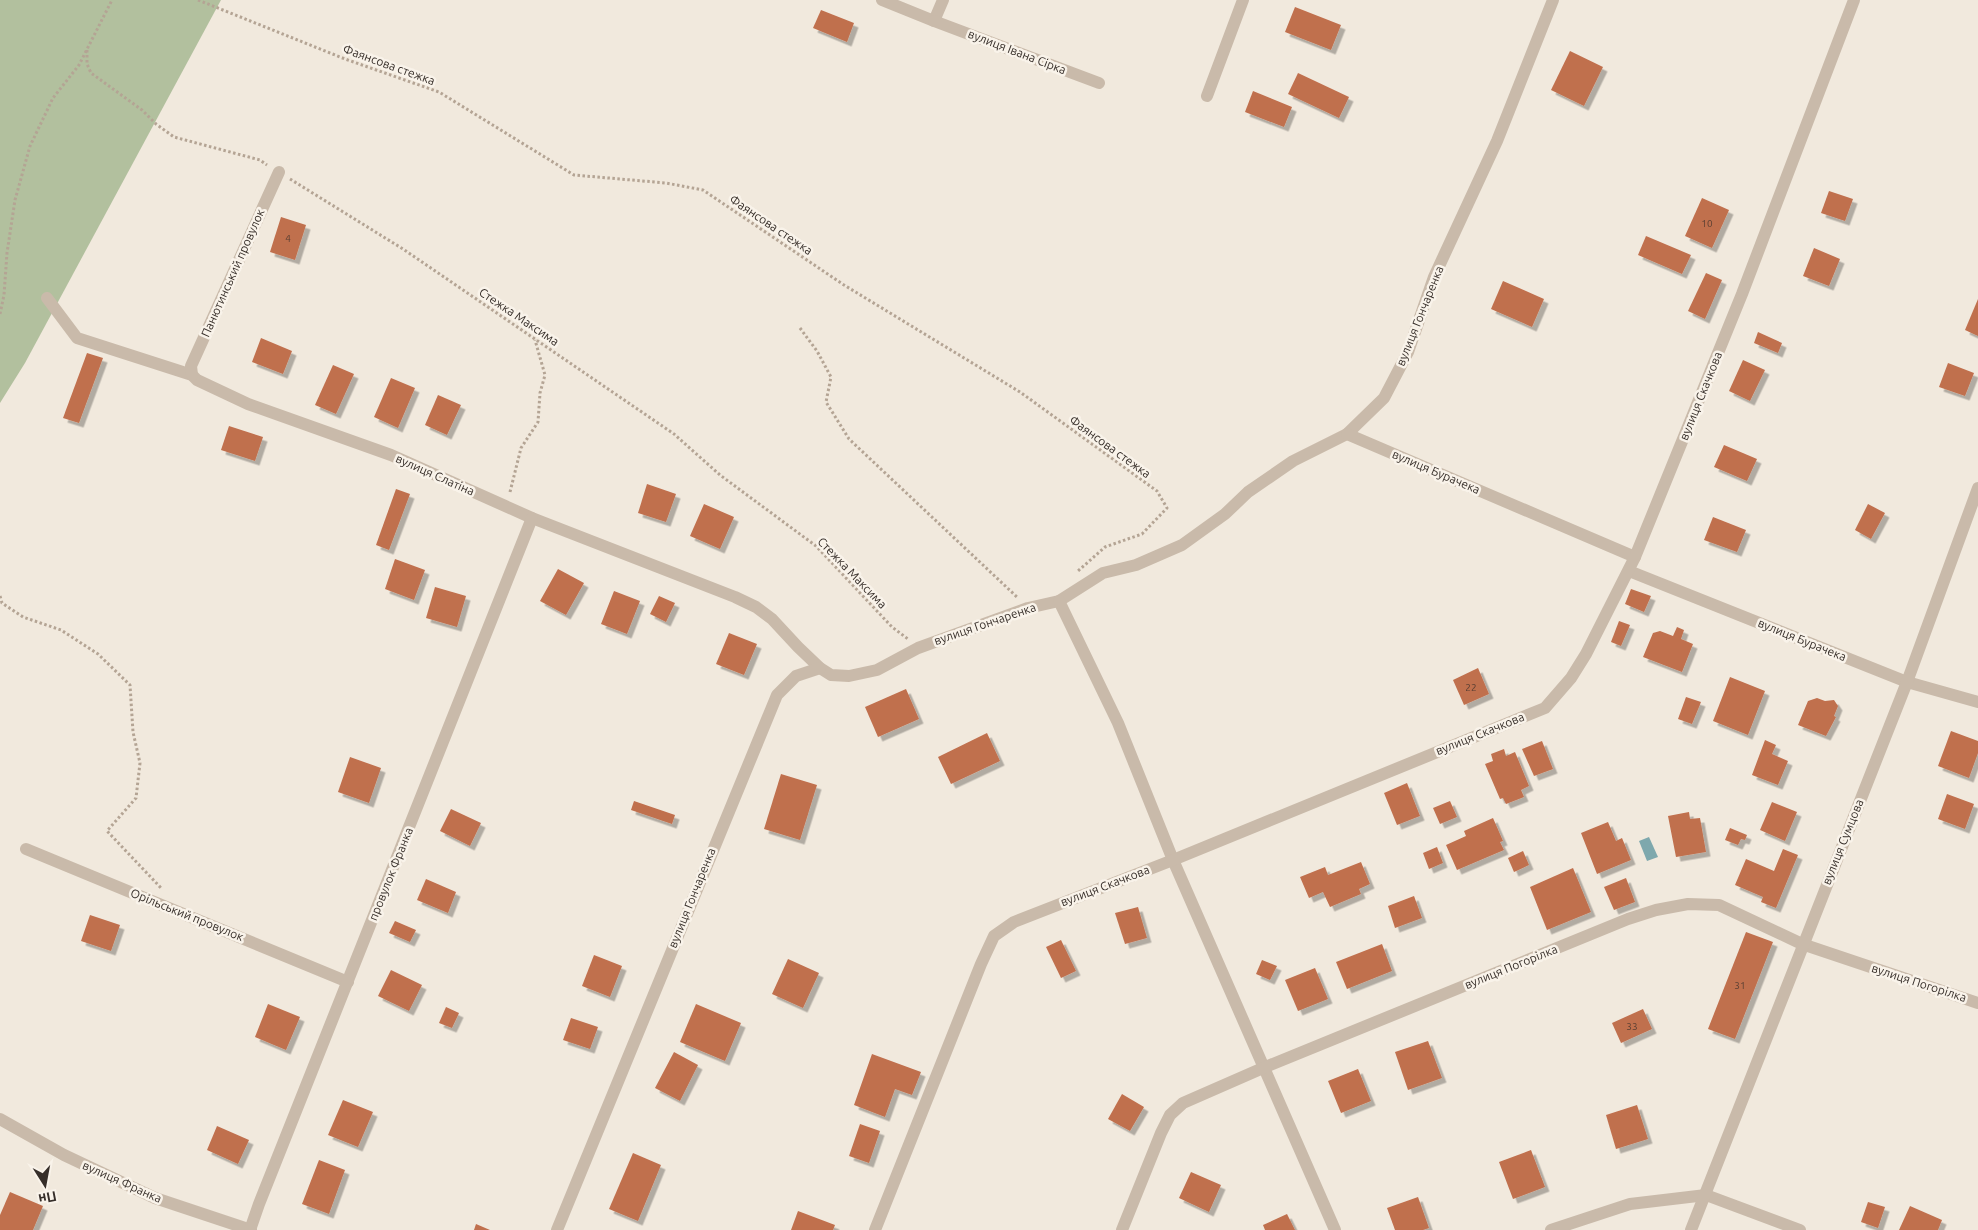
<svg xmlns="http://www.w3.org/2000/svg" width="1978" height="1230" font-family="Ubuntu,sans-serif">
  <style>
    .green { fill: #b2c09e }
    .water { fill: #7ea8ad }
    .building { fill: #c06f4d; filter: url(#shadow) }
    .lines { fill: none; stroke-linecap: round; stroke-linejoin: round }
    .path { stroke: #b4a494; stroke-width: 3; stroke-dasharray: 2.5 2.5; stroke-linecap: butt }
    .minor { stroke: #c9baaa; stroke-width: 12 }
    .labels { text-anchor: middle; stroke-width: 5; stroke-linejoin: round; paint-order: stroke }
    .number-label { font-size: 10px; fill: #583e32 }
    .street-label { font-size: 12px; fill: #362e29; stroke: #f9f3ea }
  </style>
  <defs>
    <filter id="shadow"><feDropShadow dx="4.5" dy="4.5" stdDeviation="0" flood-color="#0004"/></filter>
  </defs>
  <rect width="100%" height="100%" fill="#f1e9dd"/>
  <polygon class="green" points="0,0 221,0 25,363 0,403"/>
  <polygon class="water" points="1649,837 1658,857 1647,861 1639,841"/>
  <g class="building">
    <polygon points="1295,7 1341,25 1331,50 1285,32"/>
    <polygon points="821,10 854,23 847,42 813,28"/>
    <polygon points="1570,51 1603,67 1584,106 1551,90"/>
    <polygon points="1298,73 1349,97 1339,118 1288,94"/>
    <polygon points="1253,91 1292,107 1284,127 1245,112"/>
    <polygon points="1829,191 1853,199 1845,221 1821,213"/>
    <polygon points="1702,198 1729,210 1712,248 1685,236"/>
    <polygon points="281,217 306,225 295,260 270,252"/>
    <polygon points="1646,236 1691,255 1682,274 1638,255"/>
    <polygon points="1814,248 1840,259 1829,286 1803,276"/>
    <polygon points="1706,273 1722,280 1705,319 1688,311"/>
    <polygon points="1503,281 1544,299 1532,327 1491,309"/>
    <polygon points="1978,299 1978,336 1965,330"/>
    <polygon points="1758,332 1782,343 1778,353 1754,343"/>
    <polygon points="261,338 292,351 283,374 252,362"/>
    <polygon points="87,353 103,358 79,423 63,418"/>
    <polygon points="1743,360 1765,370 1750,401 1729,391"/>
    <polygon points="1948,363 1974,373 1965,396 1939,387"/>
    <polygon points="333,365 354,374 336,414 315,405"/>
    <polygon points="391,378 415,388 398,428 374,417"/>
    <polygon points="438,395 461,405 447,435 425,425"/>
    <polygon points="229,426 263,437 255,461 221,450"/>
    <polygon points="1724,445 1757,459 1747,481 1714,467"/>
    <polygon points="647,484 676,494 666,522 638,513"/>
    <polygon points="396,489 410,494 389,550 376,545"/>
    <polygon points="704,504 734,517 720,549 690,536"/>
    <polygon points="1868,504 1885,513 1871,539 1855,530"/>
    <polygon points="1713,517 1746,530 1737,552 1704,540"/>
    <polygon points="395,559 425,570 414,600 385,589"/>
    <polygon points="558,569 584,583 566,615 540,601"/>
    <polygon points="435,587 466,596 457,627 426,618"/>
    <polygon points="1631,589 1651,596 1644,612 1625,604"/>
    <polygon points="614,591 640,601 627,634 601,624"/>
    <polygon points="659,596 675,603 666,622 650,614"/>
    <polygon points="1619,621 1630,625 1621,646 1611,642"/>
    <polygon points="1677,627 1684,630 1681,639 1693,644 1682,672 1643,657 1653,633 1660,631 1673,636"/>
    <polygon points="729,633 757,644 744,675 716,664"/>
    <polygon points="1478,668 1489,694 1464,705 1453,680"/>
    <polygon points="1730,677 1765,691 1748,735 1713,721"/>
    <polygon points="906,689 919,719 878,737 865,707"/>
    <polygon points="1686,697 1701,702 1692,724 1678,719"/>
    <polygon points="1817,698 1825,701 1834,700 1838,706 1834,716 1836,717 1826,736 1798,725 1808,701"/>
    <polygon points="1951,731 1978,741 1978,753 1969,778 1938,766"/>
    <polygon points="987,733 1000,761 951,784 938,757"/>
    <polygon points="1765,740 1776,745 1772,754 1788,761 1778,785 1752,775"/>
    <polygon points="1542,741 1553,769 1534,776 1522,749"/>
    <polygon points="1504,749 1506,756 1515,752 1529,786 1521,790 1524,797 1506,804 1503,798 1500,799 1485,764 1493,761 1491,754"/>
    <polygon points="350,757 381,768 369,803 338,792"/>
    <polygon points="781,774 817,785 800,840 764,829"/>
    <polygon points="1407,783 1420,816 1397,825 1384,793"/>
    <polygon points="1947,794 1974,804 1965,829 1938,819"/>
    <polygon points="634,801 675,815 672,824 631,810"/>
    <polygon points="1450,801 1457,817 1440,824 1433,808"/>
    <polygon points="1772,802 1797,812 1785,841 1760,830"/>
    <polygon points="451,809 481,823 470,846 440,831"/>
    <polygon points="1689,812 1690,819 1700,818 1706,852 1676,857 1668,816"/>
    <polygon points="1493,818 1503,841 1500,842 1504,850 1457,870 1446,845 1466,836 1464,831"/>
    <polygon points="1608,822 1616,841 1622,838 1631,860 1597,874 1581,833"/>
    <polygon points="1730,828 1747,835 1745,840 1741,839 1738,845 1725,840"/>
    <polygon points="1437,847 1443,863 1429,869 1423,853"/>
    <polygon points="1783,849 1798,855 1776,908 1761,902 1763,897 1735,885 1746,859 1774,871"/>
    <polygon points="1523,851 1529,865 1514,872 1508,858"/>
    <polygon points="1361,862 1370,884 1359,889 1361,894 1330,907 1323,892 1309,898 1300,877 1325,867 1328,875"/>
    <polygon points="1573,868 1591,912 1547,930 1530,887"/>
    <polygon points="1626,878 1635,902 1614,910 1604,887"/>
    <polygon points="426,879 456,892 448,913 417,900"/>
    <polygon points="1414,896 1422,918 1395,928 1388,906"/>
    <polygon points="1138,907 1147,938 1125,944 1115,913"/>
    <polygon points="90,915 120,925 111,951 81,941"/>
    <polygon points="395,921 416,930 410,942 389,933"/>
    <polygon points="1746,932 1773,942 1735,1039 1708,1029"/>
    <polygon points="1061,940 1076,971 1061,978 1046,947"/>
    <polygon points="1382,944 1392,971 1347,989 1336,962"/>
    <polygon points="594,955 622,966 610,997 582,986"/>
    <polygon points="788,959 819,973 803,1008 772,994"/>
    <polygon points="1262,960 1277,966 1270,980 1256,974"/>
    <polygon points="1315,968 1328,999 1298,1011 1285,980"/>
    <polygon points="391,970 422,985 409,1011 378,996"/>
    <polygon points="268,1004 300,1017 286,1050 255,1037"/>
    <polygon points="696,1004 741,1023 725,1061 680,1042"/>
    <polygon points="446,1007 459,1013 452,1028 439,1023"/>
    <polygon points="1643,1009 1652,1029 1621,1043 1612,1023"/>
    <polygon points="571,1018 598,1027 590,1049 563,1040"/>
    <polygon points="1428,1041 1442,1078 1408,1090 1395,1052"/>
    <polygon points="674,1052 698,1065 680,1101 655,1088"/>
    <polygon points="872,1054 921,1072 912,1095 895,1089 885,1117 854,1105"/>
    <polygon points="1358,1069 1371,1101 1341,1113 1328,1081"/>
    <polygon points="1122,1094 1144,1107 1130,1131 1108,1119"/>
    <polygon points="343,1100 373,1112 358,1147 328,1135"/>
    <polygon points="1637,1105 1648,1139 1616,1149 1606,1115"/>
    <polygon points="860,1124 880,1131 869,1163 849,1156"/>
    <polygon points="217,1126 249,1140 238,1164 207,1150"/>
    <polygon points="1531,1150 1545,1187 1513,1199 1499,1162"/>
    <polygon points="633,1153 661,1165 638,1221 609,1209"/>
    <polygon points="319,1160 345,1170 329,1214 302,1204"/>
    <polygon points="1191,1172 1221,1185 1209,1212 1179,1198"/>
    <polygon points="10,1192 43,1206 33,1230 0,1230 0,1215"/>
    <polygon points="1418,1197 1429,1228 1423,1230 1395,1230 1387,1208"/>
    <polygon points="1868,1202 1885,1207 1878,1228 1861,1222"/>
    <polygon points="1910,1206 1942,1220 1938,1230 1899,1230"/>
    <polygon points="798,1211 835,1225 833,1230 791,1230"/>
    <polygon points="1287,1214 1295,1230 1265,1230 1263,1225"/>
    <polygon points="476,1224 490,1230 474,1230"/>
  </g>
  <g class="lines">
    <g class="path">
      <polyline points="198,0 345,59 439,92 574,175 666,183 703,190 844,285 1020,392 1157,491 1167,508 1142,534 1105,547 1078,571"/>
      <polyline points="87,50 87,64 91,73 142,110 156,124 174,137 260,160 267,165"/>
      <polyline points="290,179 403,249 674,434 720,475 816,546 892,627 908,639"/>
      <polyline points="0,314 4,295 7,253 15,200 30,146 53,98 79,65 112,0"/>
      <polyline points="800,328 817,351 831,377 826,402 849,439 1017,597"/>
      <polyline points="510,492 521,448 538,422 540,393 545,375 535,340"/>
      <polyline points="0,596 2,603 23,617 61,630 98,654 130,685 133,732 140,763 136,798 107,831 162,889"/>
    </g>
    <g class="minor">
      <polyline points="882,0 934,21 943,0"/>
      <polyline points="934,21 1099,83"/>
      <polyline points="1207,96 1243,0"/>
      <polyline points="47,298 77,338 192,375 197,380 248,404 391,455 532,518 735,597 756,607 772,619 798,647 820,668 831,675 849,676 877,670 918,648 1028,608 1059,601 1103,573 1136,565 1182,545 1225,514 1248,492 1293,461 1347,434 1384,398 1408,352 1434,277 1497,141 1553,0"/>
      <polyline points="192,375 191,366 279,172"/>
      <polyline points="1347,434 1635,557"/>
      <polyline points="1629,571 1907,682 1978,702"/>
      <polyline points="1059,601 1118,723 1173,860 1335,1230"/>
      <polyline points="26,849 348,982"/>
      <polyline points="0,1119 64,1155 155,1198 251,1230"/>
      <polyline points="250,1230 259,1204 532,518"/>
      <polyline points="557,1230 777,695 796,676 820,668"/>
      <polyline points="875,1230 981,964 994,936 1014,922 1173,860 1545,708 1571,678 1586,654 1635,557 1742,294 1854,0"/>
      <polyline points="1122,1230 1161,1133 1170,1115 1183,1103 1263,1068 1628,919 1656,910 1688,904 1719,905 1802,944 1978,1003"/>
      <polyline points="1551,1230 1630,1204 1706,1195 1800,1230"/>
      <polyline points="1691,1230 1907,682 1978,488"/>
    </g>
  </g>
  <g class="labels">
    <g class="number-label">
      <text x="1707" y="227">10</text>
      <text x="288" y="242">4</text>
      <text x="1471" y="691">22</text>
      <text x="1740" y="989">31</text>
      <text x="1632" y="1030">33</text>
    </g>
    <g class="street-label">
      <text transform="translate(1017 52) rotate(21)" y="4">вулиця Івана Сірка</text>
      <text transform="translate(389 65) rotate(20)" y="4">Фаянсова стежка</text>
      <text transform="translate(771 225) rotate(34)" y="4">Фаянсова стежка</text>
      <text transform="translate(233 273) rotate(-66)" y="4">Панютинський провулок</text>
      <text transform="translate(1420 316) rotate(-68)" y="4">вулиця Гончаренка</text>
      <text transform="translate(519 317) rotate(34)" y="4">Стежка Максима</text>
      <text transform="translate(1701 396) rotate(-68)" y="4">вулиця Скачкова</text>
      <text transform="translate(1110 447) rotate(36)" y="4">Фаянсова стежка</text>
      <text transform="translate(1436 472) rotate(23)" y="4">вулиця Бурачека</text>
      <text transform="translate(435 475) rotate(24)" y="4">вулиця Слатіна</text>
      <text transform="translate(852 573) rotate(46)" y="4">Стежка Максима</text>
      <text transform="translate(985 624) rotate(-19)" y="4">вулиця Гончаренка</text>
      <text transform="translate(1802 640) rotate(22)" y="4">вулиця Бурачека</text>
      <text transform="translate(1480 734) rotate(-22)" y="4">вулиця Скачкова</text>
      <text transform="translate(1843 842) rotate(-68)" y="4">вулиця Сумцова</text>
      <text transform="translate(391 874) rotate(-68)" y="4">провулок Франка</text>
      <text transform="translate(1105 886) rotate(-21)" y="4">вулиця Скачкова</text>
      <text transform="translate(692 898) rotate(-68)" y="4">вулиця Гончаренка</text>
      <text transform="translate(187 915) rotate(22)" y="4">Орільський провулок</text>
      <text transform="translate(1511 967) rotate(-22)" y="4">вулиця Погорілка</text>
      <text transform="translate(1919 983) rotate(18)" y="4">вулиця Погорілка</text>
      <text transform="translate(122 1182) rotate(24)" y="4">вулиця Франка</text>
    </g>
  </g>
  <g transform="translate(45 1185) rotate(169)" stroke="#f9f3ea" stroke-width="4" paint-order="stroke">
  <path d="M0-4L9 19L0 12L-9 19Z" fill="#362e29"/>
  <text y="-8" font-size="14" font-weight="bold" text-anchor="middle" fill="#362e29">Пн</text>
  </g>
</svg>
